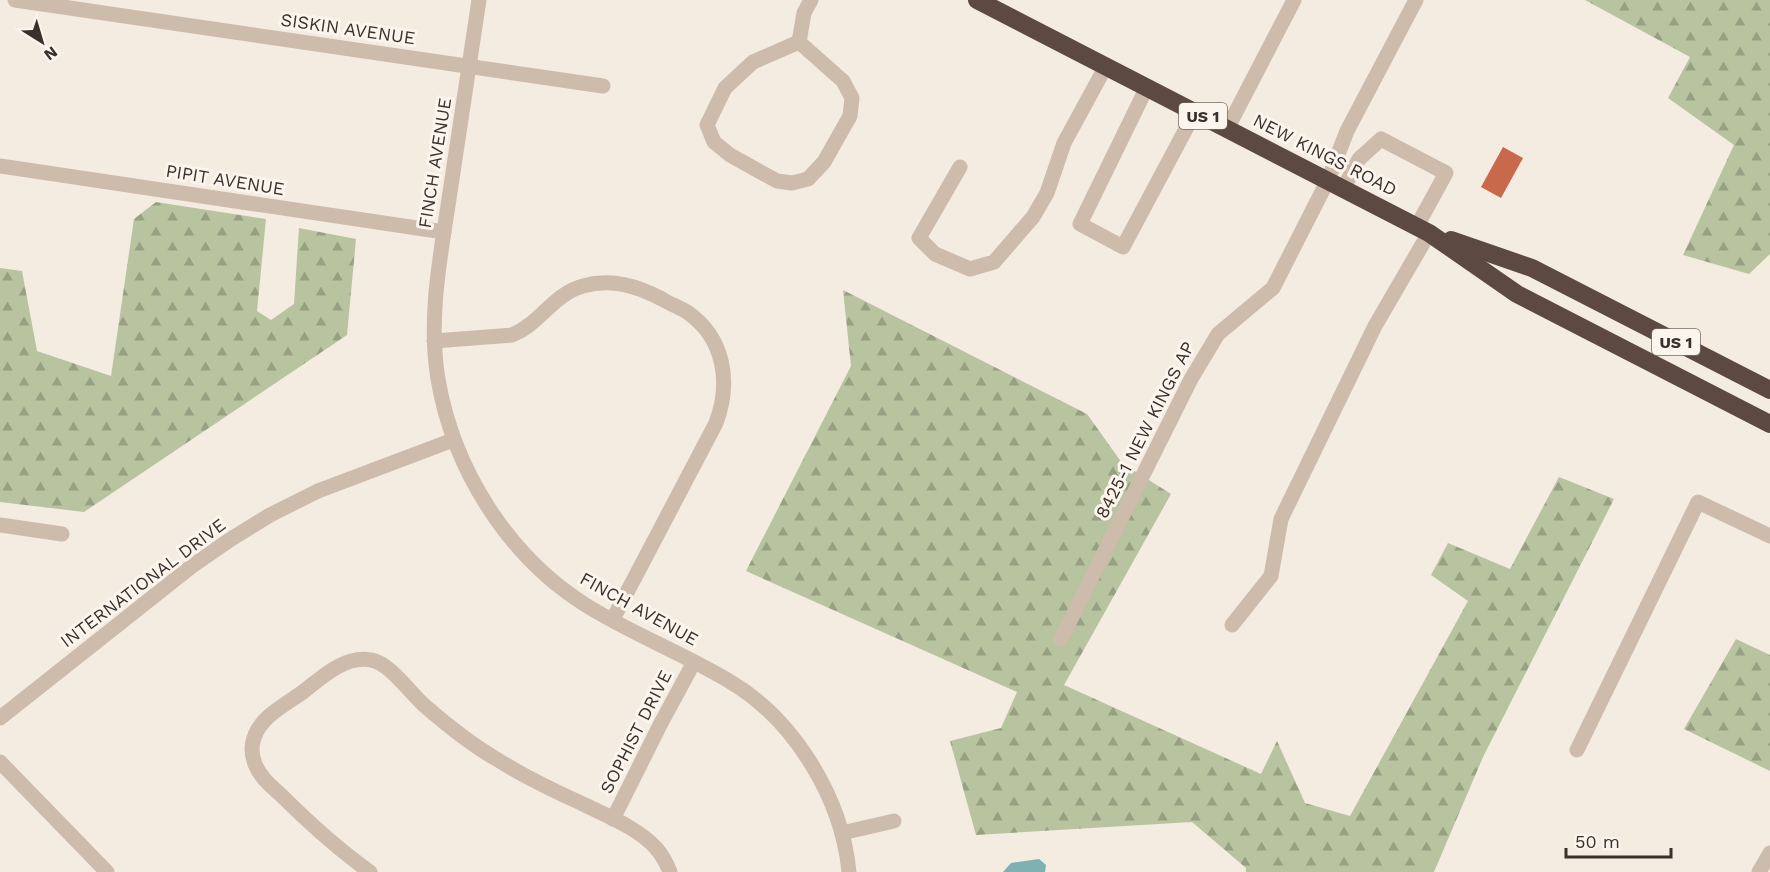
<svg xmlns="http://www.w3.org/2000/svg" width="1770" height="872" font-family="'Work Sans',sans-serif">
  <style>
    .forest { fill: url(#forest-firs) }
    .water { fill: #7fb0b2 }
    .building { fill: #c8694b }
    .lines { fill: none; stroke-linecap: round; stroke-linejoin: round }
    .minor { stroke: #cdbbac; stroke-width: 15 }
    .highway { stroke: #5c4a42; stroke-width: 18 }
    .labels { text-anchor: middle; stroke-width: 6; stroke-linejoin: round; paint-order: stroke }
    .shield { fill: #fbf5ee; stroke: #756b66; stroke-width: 1.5 }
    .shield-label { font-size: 16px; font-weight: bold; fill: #3b302b }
    .street-label { font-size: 18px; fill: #3b302b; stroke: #fbf5ee }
  </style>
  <defs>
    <pattern id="forest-firs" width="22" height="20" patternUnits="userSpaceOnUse" patternTransform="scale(1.5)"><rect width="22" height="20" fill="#b8c4a0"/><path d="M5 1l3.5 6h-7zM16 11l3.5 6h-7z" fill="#97a083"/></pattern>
  </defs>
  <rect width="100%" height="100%" fill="#f4ebe1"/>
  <g class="forest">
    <polygon points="1585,0 1770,0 1770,254 1749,274 1683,255 1734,145 1668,98 1690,57"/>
    <polygon points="156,202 266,219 257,311 271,320 294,304 299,228 356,239 347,335 84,512 0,502 0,268 22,271 37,351 111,376 134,219"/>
    <polygon points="843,290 1087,414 1122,463 1171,494 1064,685 1261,774 1277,741 1305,803 1350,816 1468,601 1431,575 1448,543 1510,569 1559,477 1614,499 1483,757 1434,872 1246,872 1246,868 1192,822 976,835 950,741 1001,728 1017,692 746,571 851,366"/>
    <polygon points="1736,639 1770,655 1770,771 1684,729"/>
  </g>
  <polygon class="water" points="1039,859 1046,865 1045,872 1003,872 1011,863"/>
  <polygon class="building" points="1503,147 1523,158 1501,198 1481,187"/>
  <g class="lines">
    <g class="minor">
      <polyline points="15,0 603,86"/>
      <path d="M 479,0 C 469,67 459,133 449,199 C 440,258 428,319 438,379 C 453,468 507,555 584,604 C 630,633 682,653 729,681 C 794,719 842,798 849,872"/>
      <polygon points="799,42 843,81 852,98 850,116 824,162 808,179 792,183 777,181 730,155 714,142 707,125 725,88 753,62"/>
      <polyline points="799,42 804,13 811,0"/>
      <polyline points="1147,87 1080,224 1123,247 1195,112"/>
      <polyline points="1227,129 1294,0"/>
      <polyline points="0,166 444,232"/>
      <polyline points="960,167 919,238 935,254 970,269 994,262 1033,217 1047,193 1064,143 1106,66"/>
      <polyline points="1343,189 1359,159 1381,139 1446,173 1417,226"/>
      <path d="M 434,341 L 512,335 C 540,324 553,294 583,286 C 612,278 637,286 662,299 C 670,304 679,307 687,312 C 725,338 731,383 716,423 L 613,619"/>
      <polyline points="0,525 62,534"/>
      <polyline points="1232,625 1271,576 1281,519 1375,326 1429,233"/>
      <polyline points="1061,639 1191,379 1218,334 1273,288 1328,180 1347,131 1416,0"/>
      <polyline points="0,718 192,566 231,539 270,515 318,491 453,440"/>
      <polyline points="1577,750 1698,502 1770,536"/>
      <polyline points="0,762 107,872"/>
      <polyline points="613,819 660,725 694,662"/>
      <polyline points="842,833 894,821"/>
      <path d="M 370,872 C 338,849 309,823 281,795 C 271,786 260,777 255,764 C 252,756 251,746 254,738 C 260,717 286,704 303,692 C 322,677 345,655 371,660 C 390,663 410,693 425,706 C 448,726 472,745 498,760 C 525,777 554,791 583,804 C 607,816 638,828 656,848 C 662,855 667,864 670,872"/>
      <polyline points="1759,872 1770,853"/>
    </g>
    <g class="highway">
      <polyline points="977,0 1429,233 1517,294 1770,424"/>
      <polyline points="1451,240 1532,268 1770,390"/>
    </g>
  </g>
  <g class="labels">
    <g class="shield">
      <rect x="1179" y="103" width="48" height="26" rx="4.5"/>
      <rect x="1652" y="329" width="48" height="26" rx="4.5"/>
    </g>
    <g class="shield-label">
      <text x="1203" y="122">US 1</text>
      <text x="1676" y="348">US 1</text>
    </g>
    <g class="street-label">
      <text transform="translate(348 29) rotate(8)" y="6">SISKIN AVENUE</text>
      <text transform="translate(1325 155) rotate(27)" y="6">NEW KINGS ROAD</text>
      <text transform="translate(435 163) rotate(-81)" y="6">FINCH AVENUE</text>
      <text transform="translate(225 180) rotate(9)" y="6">PIPIT AVENUE</text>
      <text transform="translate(1145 430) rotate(-63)" y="6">8425-1 NEW KINGS AP</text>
      <text transform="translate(143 583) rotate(-37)" y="6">INTERNATIONAL DRIVE</text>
      <text transform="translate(639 609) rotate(29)" y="6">FINCH AVENUE</text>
      <text transform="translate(636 732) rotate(-63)" y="6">SOPHIST DRIVE</text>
    </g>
  </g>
  <g transform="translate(42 42) rotate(143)" stroke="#fbf5ee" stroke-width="4.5" paint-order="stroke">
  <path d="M0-4.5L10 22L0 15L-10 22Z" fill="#3b302b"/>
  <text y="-9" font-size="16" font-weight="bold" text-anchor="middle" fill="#3b302b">N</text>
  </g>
  <path d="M1566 848v9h105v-9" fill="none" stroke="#3b302b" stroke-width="3"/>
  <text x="1575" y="848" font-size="18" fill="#3b302b" stroke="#fbf5ee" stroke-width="4.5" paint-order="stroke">50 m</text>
</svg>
